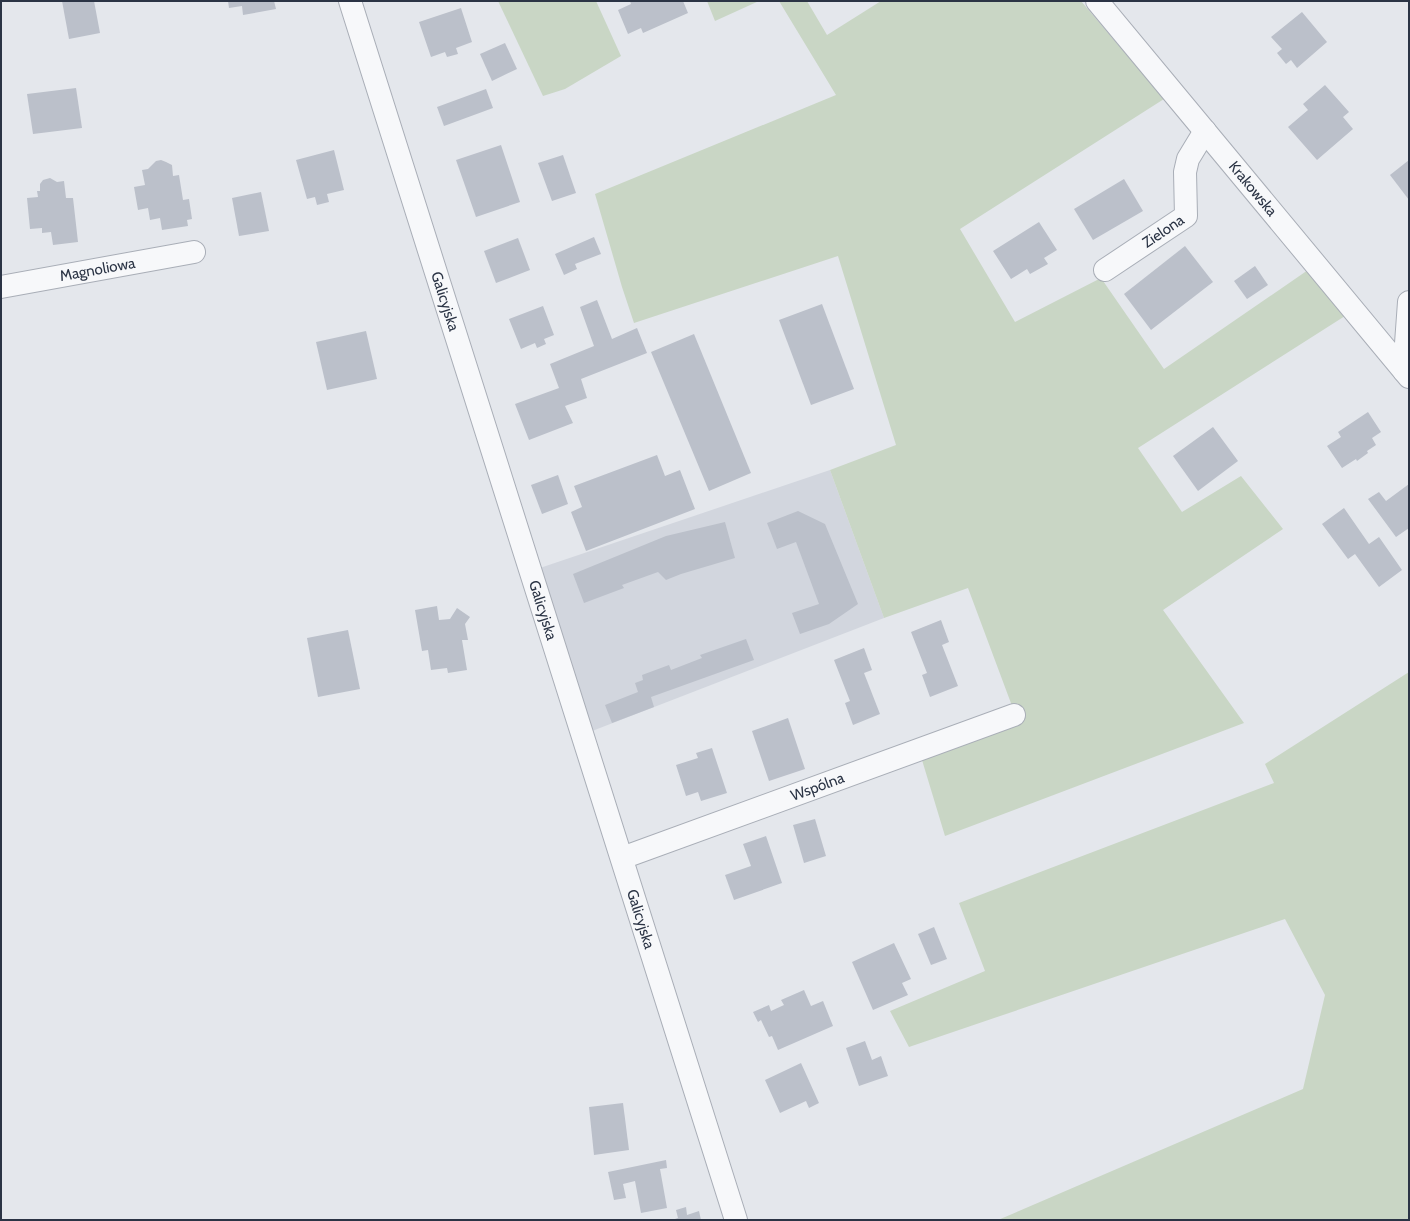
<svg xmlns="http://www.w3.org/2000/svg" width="1410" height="1221" font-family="Cabin,sans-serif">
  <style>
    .built { fill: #d2d6de }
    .green { fill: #c9d6c5 }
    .building { fill: #bbc0ca }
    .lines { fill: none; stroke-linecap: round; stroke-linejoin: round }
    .minor-casing { stroke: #a9aeb7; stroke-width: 24 }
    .minor { stroke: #f7f8fa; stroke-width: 22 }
    .labels { text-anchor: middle; stroke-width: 4; stroke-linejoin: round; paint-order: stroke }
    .street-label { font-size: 15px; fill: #2b3445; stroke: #f4f6f9 }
  </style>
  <rect width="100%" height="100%" fill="#e4e7ec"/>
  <polygon class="built" points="830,470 884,618 587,733 537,569"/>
  <g class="green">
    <polygon points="498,1 596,1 621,56 565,89 543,96"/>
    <polygon points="707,1 759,1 715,21"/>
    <polygon points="779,1 807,1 827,35 881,1 1081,1 1164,99 960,229 1015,322 1101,278 1164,369 1308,270 1345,316 1138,448 1182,512 1241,476 1283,529 1163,610 1244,723 945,836 922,760 1018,722 968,588 884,618 830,470 896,445 838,256 634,323 622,287 595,194 836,95"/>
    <polygon points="1409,672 1409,1220 998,1220 1303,1089 1325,995 1285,919 909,1047 890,1011 985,971 959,903 1274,783 1265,764"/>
  </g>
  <g class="building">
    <polygon points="62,1 94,1 100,33 69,39"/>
    <polygon points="228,1 274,1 276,9 243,15 242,6 229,8"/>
    <polygon points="630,1 683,1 688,13 643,33 641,28 628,34 618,10 631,4"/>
    <polygon points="461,8 472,42 456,48 458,54 447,57 445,52 431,57 419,22"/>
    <polygon points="1302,12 1327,42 1297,68 1291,60 1286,64 1277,53 1282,49 1271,37"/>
    <polygon points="505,43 517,69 492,81 480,54"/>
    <polygon points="1325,85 1349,112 1343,117 1353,129 1317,160 1288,127 1308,110 1303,104"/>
    <polygon points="76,88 82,128 33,134 27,94"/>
    <polygon points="486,89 493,108 444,126 437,107"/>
    <polygon points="501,145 520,202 476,217 456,160"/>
    <polygon points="334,150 344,190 327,194 329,202 317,205 315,197 307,199 296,160"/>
    <polygon points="563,155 576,193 552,201 538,163"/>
    <polygon points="161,160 166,162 172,165 173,176 179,175 183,200 189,199 192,219 187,220 188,226 162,230 160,218 150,220 148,208 138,210 134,187 145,185 142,170 148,169 156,161"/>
    <polygon points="1409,160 1409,200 1390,175"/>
    <polygon points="50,178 57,182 64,181 66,198 73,198 78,242 53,245 51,232 42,233 42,228 30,229 27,198 38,197 37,191 40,191 40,184 43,180"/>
    <polygon points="1124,179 1143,211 1093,240 1074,209"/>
    <polygon points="261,192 269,231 239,236 232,198"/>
    <polygon points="1039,222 1057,250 1044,258 1048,264 1030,274 1027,269 1011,279 993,251"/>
    <polygon points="594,237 601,254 575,264 577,269 564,275 555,254"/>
    <polygon points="518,238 530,270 496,283 484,251"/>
    <polygon points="1185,246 1213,282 1151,330 1124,294"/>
    <polygon points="1255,266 1268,285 1247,299 1234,281"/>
    <polygon points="597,300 612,339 637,328 647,353 581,379 587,398 565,406 573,423 529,440 515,404 559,388 550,364 594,346 580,307"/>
    <polygon points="822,304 854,389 811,405 779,320"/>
    <polygon points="543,306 554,335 544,339 546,344 537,348 535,343 521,349 509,319"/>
    <polygon points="366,331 377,379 327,390 316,342"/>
    <polygon points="694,334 751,473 709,491 651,352"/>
    <polygon points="1368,412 1381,432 1372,438 1376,445 1367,451 1368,453 1357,461 1356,459 1342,468 1327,446 1341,437 1338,432"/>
    <polygon points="1213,427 1238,461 1198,491 1173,456"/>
    <polygon points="657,455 665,476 680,470 695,509 586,551 571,512 582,507 574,486"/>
    <polygon points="558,475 568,504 542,514 531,485"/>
    <polygon points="1409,484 1409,528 1396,537 1368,499 1379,492 1386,501"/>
    <polygon points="1344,508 1369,544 1379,537 1402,570 1379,587 1355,554 1348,559 1322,524"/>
    <polygon points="798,511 825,524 858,604 829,624 800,634 792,613 819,604 796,542 777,549 767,523"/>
    <polygon points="725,522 735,558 681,574 666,580 658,572 622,585 624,588 584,603 573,574 666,536"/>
    <polygon points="437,606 439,620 450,619 457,608 470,617 465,624 468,640 462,640 467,670 448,673 447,668 431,670 428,650 422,651 415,610"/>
    <polygon points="941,620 949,642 942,645 958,686 930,697 922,675 927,673 911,632"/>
    <polygon points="348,630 360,689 318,697 307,638"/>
    <polygon points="746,639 754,660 651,697 654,707 612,723 605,705 638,692 635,683 643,680 642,675 669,665 671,670 702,658 700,655"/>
    <polygon points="864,648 872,670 864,673 880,714 853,725 845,703 850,701 834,660"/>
    <polygon points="788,718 805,769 769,781 752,731"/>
    <polygon points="712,748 727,793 701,801 698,792 686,796 676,765 698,758 696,753"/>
    <polygon points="815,819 826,856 804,863 793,825"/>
    <polygon points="766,836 782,883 734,900 725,875 751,866 743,844"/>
    <polygon points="934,927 947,959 931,965 918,934"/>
    <polygon points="894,943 911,979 902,983 908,995 873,1010 852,962"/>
    <polygon points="804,990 811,1006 823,1001 833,1026 778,1050 772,1036 769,1037 761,1020 758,1022 753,1012 769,1005 771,1011 784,1005 781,1000"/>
    <polygon points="865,1041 872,1060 881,1056 888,1076 859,1086 846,1048"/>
    <polygon points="801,1063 819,1103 809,1108 806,1101 780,1113 765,1080"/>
    <polygon points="623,1103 629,1150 594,1155 589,1107"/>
    <polygon points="666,1160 667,1168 660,1169 667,1208 641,1213 635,1181 623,1184 626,1198 614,1200 608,1172"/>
    <polygon points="686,1207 687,1215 699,1211 701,1220 672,1220 678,1218 676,1210"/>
  </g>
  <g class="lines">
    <g class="minor-casing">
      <g id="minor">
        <path id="s1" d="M 350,1 L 736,1220"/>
        <path id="s2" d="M 1097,1 L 1409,377"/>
        <path id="s3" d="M 1105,270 L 1186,216 L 1185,172 L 1188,159 L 1205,131"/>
        <path id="s4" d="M 1,287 L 194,252"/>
        <polyline points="1404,371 1409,302"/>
        <path id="s5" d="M 622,858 L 1014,715"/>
      </g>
    </g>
    <use href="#minor" class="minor"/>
  </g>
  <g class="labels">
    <g class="street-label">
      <text dy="5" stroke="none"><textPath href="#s2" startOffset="244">Krakowska</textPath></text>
      <text dy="5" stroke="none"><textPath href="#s3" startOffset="70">Zielona</textPath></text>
      <text dy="5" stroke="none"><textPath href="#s4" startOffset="98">Magnoliowa</textPath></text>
      <text dy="5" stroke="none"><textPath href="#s1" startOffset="315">Galicyjska</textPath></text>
      <text dy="5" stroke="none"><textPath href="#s1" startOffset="639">Galicyjska</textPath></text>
      <text dy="5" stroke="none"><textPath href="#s5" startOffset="208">Wspólna</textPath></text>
      <text dy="5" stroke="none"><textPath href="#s1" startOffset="963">Galicyjska</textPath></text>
    </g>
  </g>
  <rect width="1410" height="1221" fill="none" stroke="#2b3445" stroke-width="4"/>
</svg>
